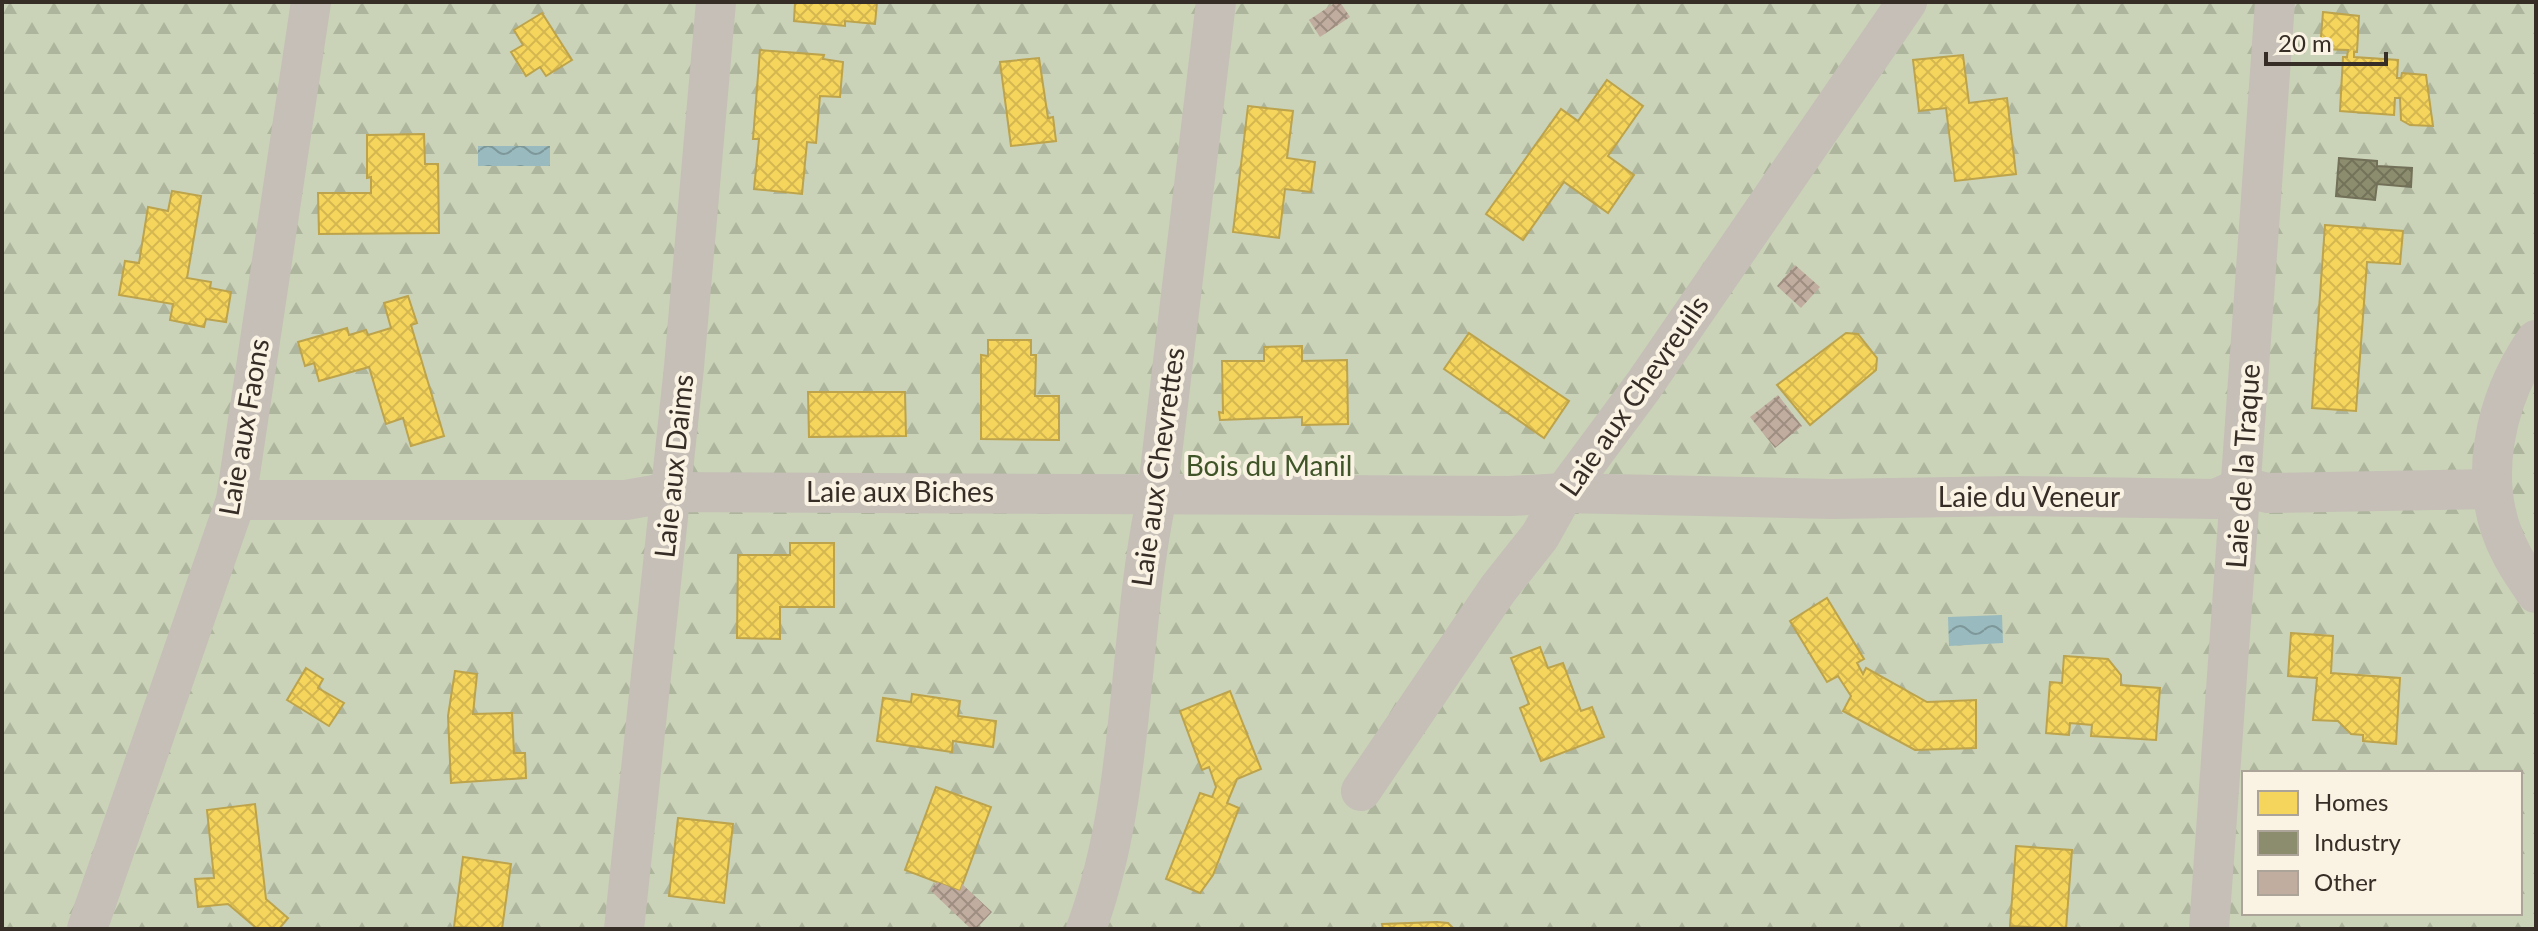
<svg xmlns="http://www.w3.org/2000/svg" width="2538" height="931" font-family="Lato,sans-serif">
  <style>
    .forest { fill: url(#forest-firs); fill-rule: evenodd }
    .water { fill: url(#water-waves) }
    .homes { fill: url(#homes-cross-hatch); stroke: #bca34c; stroke-width: 2 }
    .industry { fill: url(#industry-cross-hatch); stroke: #727058; stroke-width: 2 }
    .building { fill: url(#building-cross-hatch) }
    .lines { fill: none; stroke-linecap: round; stroke-linejoin: round }
    .minor { stroke: #c5bfb7; stroke-width: 40 }
    .labels { text-anchor: middle; stroke-width: 8; stroke-linejoin: round; paint-order: stroke }
    .street-label { font-size: 28px; fill: #362d26; stroke: #faf3e4 }
    .park-label { font-size: 28px; fill: #3f5528; stroke: #faf3e4 }
  </style>
  <defs>
    <pattern id="forest-firs" width="22" height="20" patternUnits="userSpaceOnUse" patternTransform="scale(2)"><rect width="22" height="20" fill="#cad3b7"/><path d="M5 1l3.5 6h-7zM16 11l3.5 6h-7z" fill="#aeb59d"/></pattern>
    <pattern id="water-waves" width="16" height="10" patternUnits="userSpaceOnUse" patternTransform="scale(2)"><rect width="16" height="10" fill="#99babe"/><path d="M0 5q4-4 8 0t8 0" fill="none" stroke="#7e989a"/></pattern>
    <pattern id="homes-cross-hatch" width="8" height="8" patternUnits="userSpaceOnUse" patternTransform="scale(2)"><rect width="8" height="8" fill="#f6d55c"/><path d="M0 0l8 8M0 8l8-8" fill="none" stroke="#d4b750"/></pattern>
    <pattern id="industry-cross-hatch" width="8" height="8" patternUnits="userSpaceOnUse" patternTransform="scale(2)"><rect width="8" height="8" fill="#8c8c6e"/><path d="M0 0l8 8M0 8l8-8" fill="none" stroke="#73735a"/></pattern>
    <pattern id="building-cross-hatch" width="8" height="8" patternUnits="userSpaceOnUse" patternTransform="scale(2)"><rect width="8" height="8" fill="#c1ad9f"/><path d="M0 0l8 8M0 8l8-8" fill="none" stroke="#9e8d81"/></pattern>
  </defs>
  <rect width="100%" height="100%" fill="#ece7de"/>
  <path class="forest" d="M 2,2 L 2536,2 L 2536,929 L 2,929 ZM 2244,773 L 2520,773 L 2520,913 L 2244,913 Z"/>
  <g class="water">
    <rect x="478" y="146" width="72" height="20"/>
    <polygon points="2002,615 2003,643 1949,646 1948,617"/>
  </g>
  <g class="homes">
    <polygon points="795,2 877,2 875,24 845,21 845,26 794,21"/>
    <polygon points="2323,12 2359,16 2357,52 2354,52 2354,57 2398,60 2397,78 2401,78 2402,73 2426,75 2433,126 2410,125 2401,120 2400,98 2395,98 2394,115 2340,111 2343,57 2347,57 2348,50 2320,49"/>
    <polygon points="542,13 572,60 546,76 540,67 526,76 511,52 523,45 514,30"/>
    <polygon points="760,50 824,55 823,59 843,62 840,97 820,96 816,143 807,142 802,194 754,189 759,139 753,139"/>
    <polygon points="1963,55 1969,103 2007,98 2016,174 1955,181 1946,108 1919,111 1913,60"/>
    <polygon points="1039,58 1048,118 1053,117 1056,141 1011,146 1000,62"/>
    <polygon points="1607,80 1643,106 1608,156 1634,175 1608,213 1564,182 1523,240 1486,214 1561,109 1578,121"/>
    <polygon points="1248,106 1293,111 1287,158 1315,162 1311,192 1285,189 1279,238 1233,232"/>
    <polygon points="424,134 425,164 438,164 439,233 319,234 318,193 371,193 371,177 367,178 367,135"/>
    <polygon points="172,191 201,196 187,278 211,282 210,288 231,292 226,322 206,319 204,327 170,320 173,304 119,295 125,261 139,263 148,207 168,211"/>
    <polygon points="2325,225 2403,231 2400,264 2367,262 2356,411 2312,408"/>
    <polygon points="408,296 417,323 411,325 444,436 411,446 403,418 386,424 369,367 319,381 314,363 305,366 298,342 347,328 349,335 366,330 368,335 391,328 384,303"/>
    <polygon points="1469,333 1569,401 1544,438 1444,369"/>
    <polygon points="1846,333 1858,334 1877,358 1876,370 1810,425 1777,385"/>
    <polygon points="988,340 1031,340 1031,355 1036,355 1035,396 1059,396 1059,440 981,439 981,355 988,356"/>
    <polygon points="1302,346 1302,361 1347,360 1348,424 1302,425 1302,417 1220,420 1219,412 1223,413 1222,361 1264,361 1264,347"/>
    <polygon points="808,392 905,392 906,436 809,437"/>
    <polygon points="790,543 834,543 834,607 780,607 780,639 737,638 738,555 790,555"/>
    <polygon points="1827,598 1864,659 1857,663 1863,674 1866,668 1927,702 1976,700 1976,748 1915,750 1843,711 1851,696 1838,676 1827,682 1790,621"/>
    <polygon points="2291,633 2333,636 2331,673 2400,678 2396,744 2363,741 2363,735 2351,734 2338,721 2313,720 2317,678 2288,676"/>
    <polygon points="1540,647 1548,668 1563,663 1581,711 1592,707 1604,737 1541,761 1520,708 1529,704 1511,658"/>
    <polygon points="2064,656 2108,659 2121,675 2121,685 2160,688 2156,740 2091,736 2092,725 2070,723 2069,735 2046,733 2050,682 2062,683"/>
    <polygon points="306,668 323,679 318,688 344,703 329,726 287,700"/>
    <polygon points="455,671 477,674 473,714 512,713 514,753 525,753 526,778 451,783 448,716"/>
    <polygon points="1230,691 1261,769 1237,779 1227,803 1239,808 1213,875 1200,893 1166,879 1200,793 1212,797 1216,787 1209,767 1202,770 1180,711"/>
    <polygon points="912,694 960,701 958,716 996,721 993,747 953,741 952,752 877,741 883,698 911,702"/>
    <polygon points="936,787 991,807 960,891 905,870"/>
    <polygon points="255,804 266,899 288,918 279,929 253,929 255,927 228,904 198,907 195,879 214,878 207,810"/>
    <polygon points="678,818 733,824 724,903 669,896"/>
    <polygon points="2016,846 2072,850 2066,929 2010,926"/>
    <polygon points="463,857 511,864 502,929 454,927"/>
    <polygon points="1437,922 1448,923 1454,929 1383,929 1382,924"/>
  </g>
  <polygon class="industry" points="2339,158 2377,161 2377,166 2412,168 2411,187 2377,184 2375,200 2336,196"/>
  <g class="building">
    <polygon points="1336,2 1340,2 1350,17 1320,37 1309,20"/>
    <polygon points="1795,265 1820,287 1801,308 1777,286"/>
    <polygon points="1778,395 1802,426 1775,448 1750,417"/>
    <polygon points="937,882 960,891 962,884 992,912 976,929 971,929 930,890"/>
  </g>
  <g class="lines">
    <g class="minor">
      <path d="M 2536,340 C 2495,399 2475,483 2510,551 C 2517,566 2527,579 2536,593"/>
      <polyline points="236,500 626,500 671,492 1510,496 1564,493 1832,499 2014,496 2216,499 2242,487 2268,493 2491,489"/>
      <polyline points="1361,791 1498,589 1540,536 1564,493 1644,385 1907,2"/>
      <polyline points="87,929 236,500 311,2"/>
      <polyline points="624,929 684,367 716,2"/>
      <path d="M 1086,929 C 1136,795 1127,637 1157,496 L 1216,2"/>
      <polyline points="2209,929 2275,2"/>
    </g>
  </g>
  <g class="labels">
    <g class="street-label">
      <text transform="translate(1634 396) rotate(-55)" y="10">Laie aux Chevreuils</text>
      <text transform="translate(244 427) rotate(-80)" y="10">Laie aux Faons</text>
      <text transform="translate(674 466) rotate(-84)" y="10">Laie aux Daims</text>
      <text transform="translate(2243 466) rotate(-86)" y="10">Laie de la Traque</text>
      <text transform="translate(1158 467) rotate(-82)" y="10">Laie aux Chevrettes</text>
      <text x="900" y="502">Laie aux Biches</text>
      <text x="2029" y="507">Laie du Veneur</text>
    </g>
    <g class="park-label">
      <text x="1269" y="476">Bois du Manil</text>
    </g>
  </g>
  <rect width="2538" height="931" fill="none" stroke="#362d26" stroke-width="8"/>
  <rect x="2242" y="771" width="280" height="144" fill="#faf3e4" stroke="#aca498" stroke-width="2"/>
  <rect x="2258" y="791" width="40" height="24" fill="#f6d55c" stroke="#aca498" stroke-width="2"/>
  <text x="2314" y="811" font-size="24" fill="#362d26">Homes</text>
  <rect x="2258" y="831" width="40" height="24" fill="#8c8c6e" stroke="#aca498" stroke-width="2"/>
  <text x="2314" y="851" font-size="24" fill="#362d26">Industry</text>
  <rect x="2258" y="871" width="40" height="24" fill="#c1ad9f" stroke="#aca498" stroke-width="2"/>
  <text x="2314" y="891" font-size="24" fill="#362d26">Other</text>
  <path d="M2266 52v12h120v-12" fill="none" stroke="#362d26" stroke-width="4"/>
  <text x="2278" y="52" font-size="24" fill="#362d26" stroke="#faf3e4" stroke-width="6" paint-order="stroke">20 m</text>
</svg>
